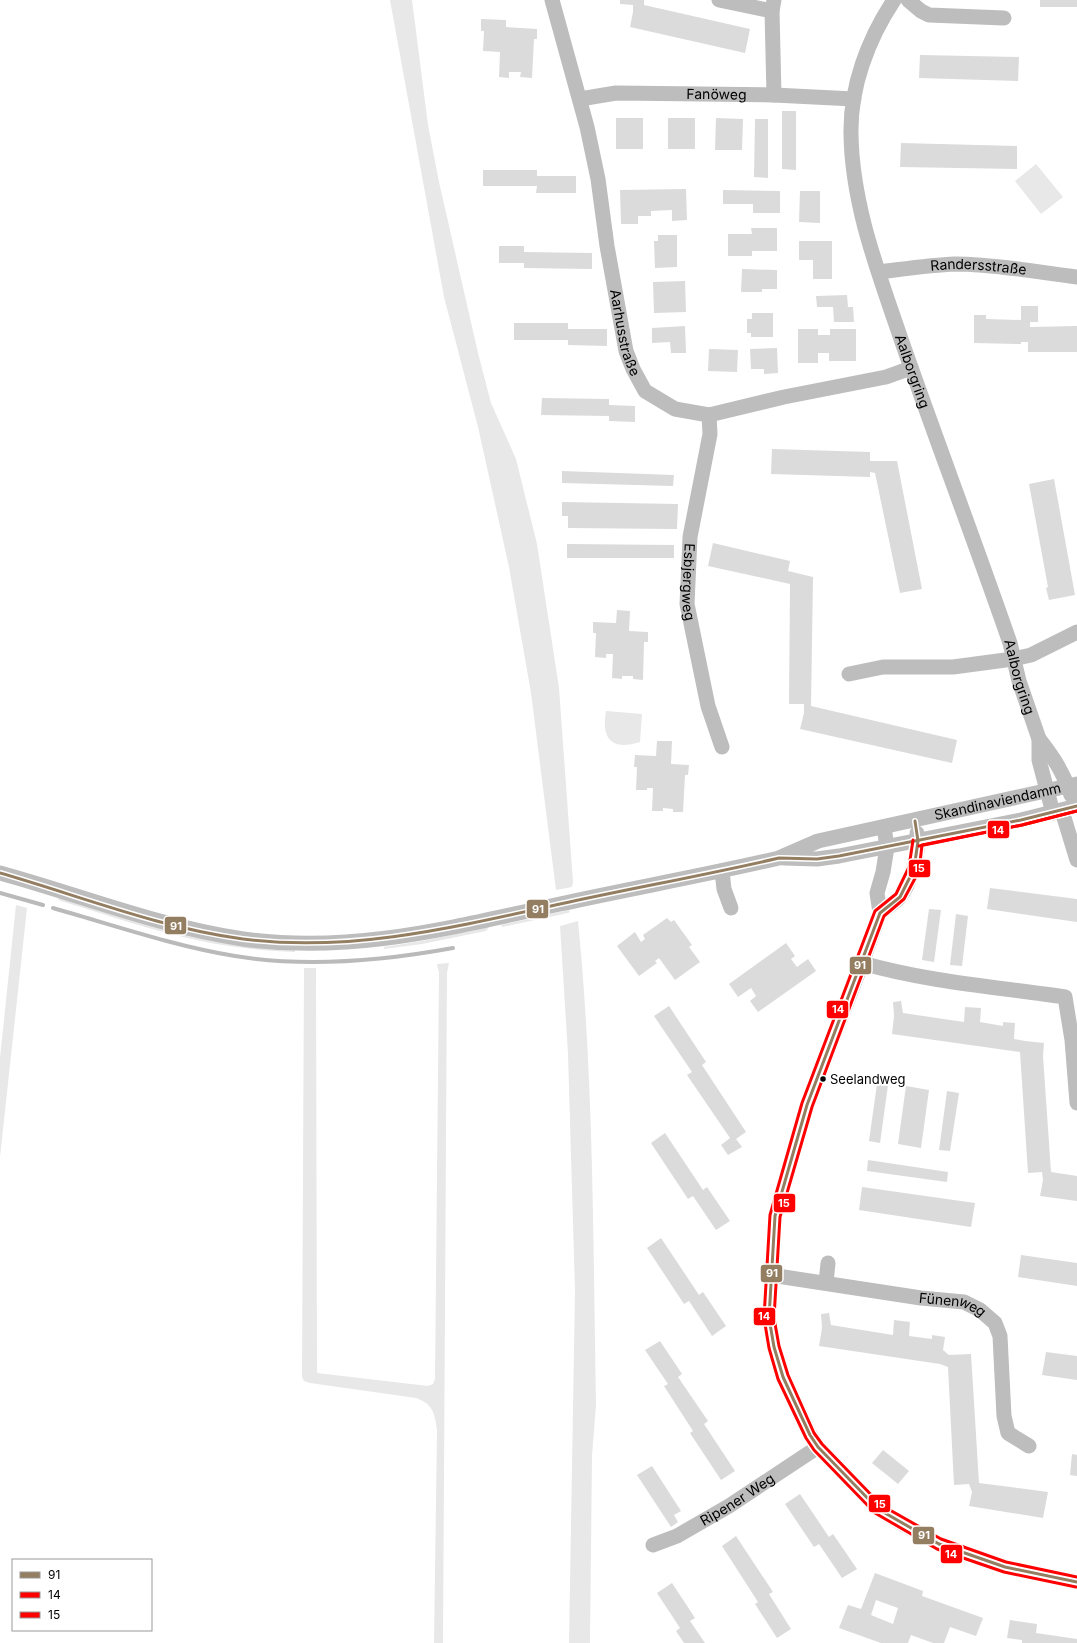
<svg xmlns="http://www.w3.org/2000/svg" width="1077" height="1643" font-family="Inter,sans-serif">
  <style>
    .green { fill: #e8e8e8 }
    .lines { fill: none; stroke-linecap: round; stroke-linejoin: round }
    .stream { stroke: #bababa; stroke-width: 4 }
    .building { fill: #dbdbdb; fill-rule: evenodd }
    .minor { stroke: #bdbdbd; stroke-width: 15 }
    .bus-1-casing { stroke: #fff; stroke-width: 6 }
    .bus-2-casing { stroke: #fff; stroke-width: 6 }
    .bus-3-casing { stroke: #fff; stroke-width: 6 }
    .bus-1 { stroke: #947e62; stroke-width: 3 }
    .bus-2 { stroke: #f00; stroke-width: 3 }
    .bus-3 { stroke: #f00; stroke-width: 3 }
    .bus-dot { fill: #000; stroke: #fff; stroke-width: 1.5 }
    .labels { text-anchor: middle; stroke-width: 4; stroke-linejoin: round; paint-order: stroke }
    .bus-label { font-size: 13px; fill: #000; stroke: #fff; text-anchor: start }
    .street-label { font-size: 14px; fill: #000; stroke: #fff }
    .line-badge { stroke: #fff; stroke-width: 1.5 }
    .badge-label { font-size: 11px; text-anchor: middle; font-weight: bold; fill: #fff }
  </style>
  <rect width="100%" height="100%" fill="#fff"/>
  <g class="green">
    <polygon points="390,0 412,0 428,125 439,182 478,353 491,403 516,459 537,544 559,688 573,882 572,887 556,890 531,693 509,567 478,427 444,297"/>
    <polygon points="1036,164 1063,197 1041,214 1015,181"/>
    <path d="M 606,711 L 642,714 L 640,742 C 612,751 601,739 606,711 Z"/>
    <path d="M 59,898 L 295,950 L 295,952 C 275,951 256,950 236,947 C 176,939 116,918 58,900 Z"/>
    <polygon points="16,905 27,908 0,1157 0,1058"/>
    <polygon points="569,910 570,912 568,913 502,927 501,925 506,924"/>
    <path d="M 578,921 C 594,1082 593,1244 596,1405 L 592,1456 L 590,1643 L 569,1643 L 575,1290 L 568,1054 L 560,926 Z"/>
    <polygon points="489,927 486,931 422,944 384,949 384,947 422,941"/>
    <path d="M 449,963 L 447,973 L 443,1643 L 434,1643 L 437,1430 C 435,1414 433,1404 416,1398 L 310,1383 L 304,1381 L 302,1377 L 304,968 L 316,968 L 317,1373 L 428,1386 L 433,1384 L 435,1379 L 439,973 L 437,964 Z"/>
  </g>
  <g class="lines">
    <g class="stream">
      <polyline points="0,893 43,905"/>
      <path d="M 53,908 C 113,925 174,946 235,956 C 307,968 382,961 453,948"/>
    </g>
  </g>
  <g class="building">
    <polygon points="620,0 644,0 644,5 750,29 745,53 630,27 633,12 633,5 620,4"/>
    <rect x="1040" y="0" width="37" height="7"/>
    <polygon points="481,19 506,20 506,27 537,29 537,39 534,39 532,78 520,77 521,72 509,72 509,78 499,77 500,52 483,51 484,31 481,31"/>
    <polygon points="920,55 1019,57 1018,81 919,78"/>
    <polygon points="782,111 796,111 796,170 782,169"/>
    <rect x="616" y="118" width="27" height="31"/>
    <rect x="668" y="118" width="27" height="31"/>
    <polygon points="716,118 743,119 742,150 715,150"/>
    <polygon points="755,119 768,119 768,178 754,177"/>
    <polygon points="901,143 1017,146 1017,169 900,167"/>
    <polygon points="483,170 537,170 537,176 576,176 576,193 536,193 537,186 483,186"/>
    <polygon points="686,189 687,220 672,221 672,210 651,211 651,216 638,216 638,224 621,224 620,190"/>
    <polygon points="723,190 780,191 780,213 753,213 753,204 723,204"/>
    <polygon points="800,191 820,191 820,223 799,222"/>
    <polygon points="751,228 777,228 777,251 752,251 752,256 728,256 728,234 752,234"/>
    <polygon points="658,235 677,235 677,267 655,268 654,241 658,241"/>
    <polygon points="799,241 832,241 832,279 813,279 813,260 799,260"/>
    <polygon points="499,246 524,246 524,252 592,253 592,269 524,268 524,263 499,263"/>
    <polygon points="742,269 777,270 777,289 762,289 762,292 741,292"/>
    <polygon points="685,281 686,312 654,313 653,282"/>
    <polygon points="847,295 848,307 853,307 854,322 834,322 833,307 817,307 816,296"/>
    <polygon points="1021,306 1038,306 1038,322 1030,322 1030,327 1077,326 1077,352 1028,352 1028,342 1021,342 1021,344 974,343 974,315 986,315 986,319 1021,320"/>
    <polygon points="752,313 773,313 773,337 751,337 751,333 747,333 747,319 752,319"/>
    <polygon points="514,323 568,323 568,329 607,329 607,346 568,345 568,340 514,340"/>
    <polygon points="685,326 686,353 671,353 670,342 652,343 652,328"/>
    <polygon points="798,329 818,329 818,335 830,335 830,329 856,329 856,361 829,361 829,353 818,353 818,363 798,363"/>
    <polygon points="777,348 778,373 764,374 764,369 751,369 750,349"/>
    <polygon points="709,349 738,350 737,372 708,371"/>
    <polygon points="542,398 609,399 609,405 635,406 635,422 609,421 609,416 541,415"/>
    <polygon points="772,449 870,452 870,461 897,461 922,589 900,593 875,473 870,472 870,477 771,474"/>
    <polygon points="562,471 674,475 673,486 562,483"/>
    <polygon points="1054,479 1075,595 1049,600 1046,588 1048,587 1029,484"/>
    <polygon points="562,502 678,504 677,529 568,528 568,516 562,516"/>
    <polygon points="713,543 790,561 788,571 813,577 811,706 957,740 952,763 800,729 804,713 804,704 789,704 790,584 708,566"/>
    <polygon points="567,544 674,545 674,558 567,558"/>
    <polygon points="617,610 630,611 629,631 648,632 648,642 644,642 643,680 633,679 633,676 622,676 622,679 612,678 613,654 606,654 606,658 595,657 596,633 593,633 593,622 616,623"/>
    <polygon points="657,741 672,741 671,764 689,765 688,775 685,775 683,812 673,812 673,809 663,808 663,811 652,811 653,788 647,788 647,790 636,790 637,767 634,767 635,755 656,756"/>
    <polygon points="990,888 1077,899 1077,922 987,909"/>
    <polygon points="929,909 941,910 934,962 922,960"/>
    <polygon points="956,914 968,916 962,966 950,965"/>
    <polygon points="667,918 671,922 674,920 692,945 689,947 700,962 675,980 659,958 655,961 657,963 639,976 617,946 635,932 641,942 645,939 643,935"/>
    <polygon points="786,943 795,956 791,959 797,967 808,959 816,971 758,1012 750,1001 756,996 751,988 738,997 729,984"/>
    <polygon points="901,1001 903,1013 964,1022 965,1007 981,1008 980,1022 1003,1026 1003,1022 1015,1023 1014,1039 1025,1041 1044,1043 1043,1056 1051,1172 1077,1176 1077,1201 1040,1196 1043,1180 1042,1172 1028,1173 1020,1052 892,1034 894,1016 893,1002"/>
    <polygon points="669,1006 706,1062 702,1065 746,1132 736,1139 742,1147 728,1155 721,1145 730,1138 687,1075 692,1072 654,1016"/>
    <polygon points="877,1084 888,1085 880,1143 869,1141"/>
    <polygon points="906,1086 929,1090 921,1148 898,1144"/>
    <polygon points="947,1091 959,1093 950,1151 939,1150"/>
    <polygon points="665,1133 703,1190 707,1187 730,1221 716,1230 693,1196 688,1199 651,1143"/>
    <polygon points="868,1160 948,1172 947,1182 867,1171"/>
    <polygon points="862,1187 975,1203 971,1227 859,1210"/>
    <polygon points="661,1238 699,1295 703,1292 726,1326 712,1336 689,1301 684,1304 647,1248"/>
    <polygon points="1021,1255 1077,1263 1077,1286 1018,1277"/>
    <polygon points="829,1313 831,1325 893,1335 894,1320 910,1322 909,1336 932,1339 932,1335 945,1337 943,1350 949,1355 971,1354 979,1483 1048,1492 1043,1518 969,1506 972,1492 969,1484 954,1485 948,1367 940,1364 819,1346 822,1328 821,1314"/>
    <polygon points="660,1341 682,1374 678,1377 708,1421 704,1424 735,1471 721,1480 690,1433 693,1431 664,1386 668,1384 645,1350"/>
    <polygon points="1046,1352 1077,1356 1077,1380 1042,1375"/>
    <polygon points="883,1450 909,1471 898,1484 872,1463"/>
    <polygon points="1072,1454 1077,1455 1077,1476 1070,1475"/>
    <polygon points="652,1466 681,1511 674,1515 678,1522 671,1527 637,1475"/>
    <polygon points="800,1494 829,1537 833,1534 857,1569 842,1578 819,1544 814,1547 785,1504"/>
    <polygon points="736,1536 773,1592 769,1594 791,1629 777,1638 755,1604 758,1602 722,1546"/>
    <path d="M 875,1573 L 923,1591 L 922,1596 L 983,1618 L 976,1636 L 950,1627 L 944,1643 L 933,1643 L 911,1635 L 908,1643 L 881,1643 L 839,1628 L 848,1605 L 861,1609 ZM 876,1600 L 898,1608 L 893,1624 L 871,1615 Z"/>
    <polygon points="672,1583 695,1618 690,1621 705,1643 684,1643 676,1631 680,1628 657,1593"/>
    <polygon points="1010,1620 1037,1624 1036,1633 1077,1639 1077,1643 1022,1643 1022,1640 1007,1638"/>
  </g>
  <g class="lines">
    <g class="minor">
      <path id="s1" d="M 552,0 L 587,127 L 598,179 L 607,246 L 626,351 L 633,369 L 645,391 L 675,409 L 709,415 L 784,397 L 886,377 L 911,368"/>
      <polyline points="719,0 772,11"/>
      <polyline points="774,0 772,11 774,95"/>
      <path id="s2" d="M 894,0 C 868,39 850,87 851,134 C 852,206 879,274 902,342 C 937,442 975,542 1010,643 L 1019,681 L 1039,739 L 1039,760 L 1053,813"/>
      <polyline points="908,0 921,11 929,15 1004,18"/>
      <path id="s3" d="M 580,99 L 616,93 L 774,95 L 854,99"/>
      <path id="s4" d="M 879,272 C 904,269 930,265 955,264 C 994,264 1038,272 1077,277"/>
      <path id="s5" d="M 709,415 L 710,434 L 690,537 L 687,604 L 708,706 L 722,747"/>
      <polyline points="849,674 883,667 953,667 1013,659 1031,655 1077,632"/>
      <path d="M 1039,739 C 1054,758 1063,772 1071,795"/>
      <polyline points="1062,811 1077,860"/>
      <polyline points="884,827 887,847 883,872 877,893 880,913 862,963 807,1105 775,1216 769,1318 774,1347 783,1377 810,1435 818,1447 878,1509 906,1526 939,1544 1005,1567 1077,1582"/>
      <polyline points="784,858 817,859 839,856 1021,820 1077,806"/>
      <polyline points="722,871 724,889 731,908"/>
      <path id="s6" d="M 0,873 C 80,895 160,927 243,939 C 354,954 453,927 560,904 C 633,888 706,875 779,858 L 818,841 L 1077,784"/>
      <path d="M 880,913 C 886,908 894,903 899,898 C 911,884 920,851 917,833"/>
      <path d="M 862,963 C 928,982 997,987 1065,997 L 1072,1040 L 1077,1103"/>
      <path id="s7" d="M 771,1275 L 921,1298 L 964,1302 L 980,1310 L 995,1323 L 1000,1336 L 1004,1416 L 1008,1433 L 1029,1446"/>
      <polyline points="826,1283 828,1263"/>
      <path id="s8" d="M 653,1545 L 677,1536 L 729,1506 L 818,1447"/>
    </g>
    <g class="bus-1-casing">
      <g id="bus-1">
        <polyline points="915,821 918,841 914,869 900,897 880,913 807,1105 775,1216 769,1318 774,1347 783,1377 810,1435 818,1447 878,1509 939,1544 1005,1567 1077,1582"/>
        <path d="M 0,873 C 80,896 160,928 243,939 C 350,953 456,927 560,904 C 633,888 706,875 779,858 L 817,859 L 839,856 L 1021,820 L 1077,806"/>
      </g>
    </g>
    <g class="bus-2-casing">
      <g id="bus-2">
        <polyline points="913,840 909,867 896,894 875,911 802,1103 770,1215 764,1318 769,1348 778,1379 806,1438 814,1450 875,1513 937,1549 1004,1572 1076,1587"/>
        <polyline points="919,846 1022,825 1077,811"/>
      </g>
    </g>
    <g class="bus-3-casing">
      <polyline id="bus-3" points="1077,811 1022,825 922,845 919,871 904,899 884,916 812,1107 780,1217 774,1318 779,1346 788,1375 814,1433 822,1444 881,1505 941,1539 1006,1562 1077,1577"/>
    </g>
    <use href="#bus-1" class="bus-1"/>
    <use href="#bus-2" class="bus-2"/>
    <use href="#bus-3" class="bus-3"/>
  </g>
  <circle class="bus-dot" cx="823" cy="1079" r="3.5"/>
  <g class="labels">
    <g class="bus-label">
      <text x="830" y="1084">Seelandweg</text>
    </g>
    <g class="street-label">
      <text dy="5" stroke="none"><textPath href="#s3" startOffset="137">Fanöweg</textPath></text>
      <text dy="5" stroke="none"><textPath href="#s4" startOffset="100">Randersstraße</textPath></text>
      <text dy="5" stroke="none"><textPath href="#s1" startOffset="341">Aarhusstraße</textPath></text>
      <text dy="5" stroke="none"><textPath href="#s2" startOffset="389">Aalborgring</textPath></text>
      <text dy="5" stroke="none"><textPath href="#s5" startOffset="169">Esbjergweg</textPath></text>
      <text dy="5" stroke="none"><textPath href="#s2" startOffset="713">Aalborgring</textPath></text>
      <text dy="5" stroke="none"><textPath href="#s6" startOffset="1023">Skandinaviendamm</textPath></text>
      <text dy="5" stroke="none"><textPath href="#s7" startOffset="184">Fünenweg</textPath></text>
      <text dy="5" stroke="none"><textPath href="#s8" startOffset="96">Ripener Weg</textPath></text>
    </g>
  </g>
  <g class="line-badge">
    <rect x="987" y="820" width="23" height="19" rx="4" fill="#f00"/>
    <rect x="908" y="859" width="23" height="19" rx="4" fill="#f00"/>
    <rect x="526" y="899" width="23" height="20" rx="4" fill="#947e62"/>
    <rect x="164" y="916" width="23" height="19" rx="4" fill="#947e62"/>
    <rect x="849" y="956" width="23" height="19" rx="4" fill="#947e62"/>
    <rect x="826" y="1000" width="23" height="19" rx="4" fill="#f00"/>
    <rect x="773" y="1193" width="23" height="20" rx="4" fill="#f00"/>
    <rect x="760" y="1264" width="23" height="19" rx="4" fill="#947e62"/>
    <rect x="753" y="1307" width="23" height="19" rx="4" fill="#f00"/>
    <rect x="868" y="1494" width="23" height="19" rx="4" fill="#f00"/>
    <rect x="912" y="1526" width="23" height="19" rx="4" fill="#947e62"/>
    <rect x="940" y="1544" width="23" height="20" rx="4" fill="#f00"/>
  </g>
  <g class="badge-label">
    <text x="998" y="834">14</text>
    <text x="919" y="872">15</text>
    <text x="538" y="913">91</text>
    <text x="176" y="930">91</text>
    <text x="860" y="969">91</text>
    <text x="838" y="1013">14</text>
    <text x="784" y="1207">15</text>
    <text x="772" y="1277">91</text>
    <text x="764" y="1320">14</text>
    <text x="880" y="1508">15</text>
    <text x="924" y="1539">91</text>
    <text x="951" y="1558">14</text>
  </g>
  <rect x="12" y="1559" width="140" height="72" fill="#ffffff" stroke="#999999"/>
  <rect x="20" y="1572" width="20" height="6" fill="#947e62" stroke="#999999"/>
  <text x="48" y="1579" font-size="12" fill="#000000">91</text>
  <rect x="20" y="1592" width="20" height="6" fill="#ff0000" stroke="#999999"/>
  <text x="48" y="1599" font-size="12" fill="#000000">14</text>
  <rect x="20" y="1612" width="20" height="6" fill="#ff0000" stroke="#999999"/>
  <text x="48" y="1619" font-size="12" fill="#000000">15</text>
</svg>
